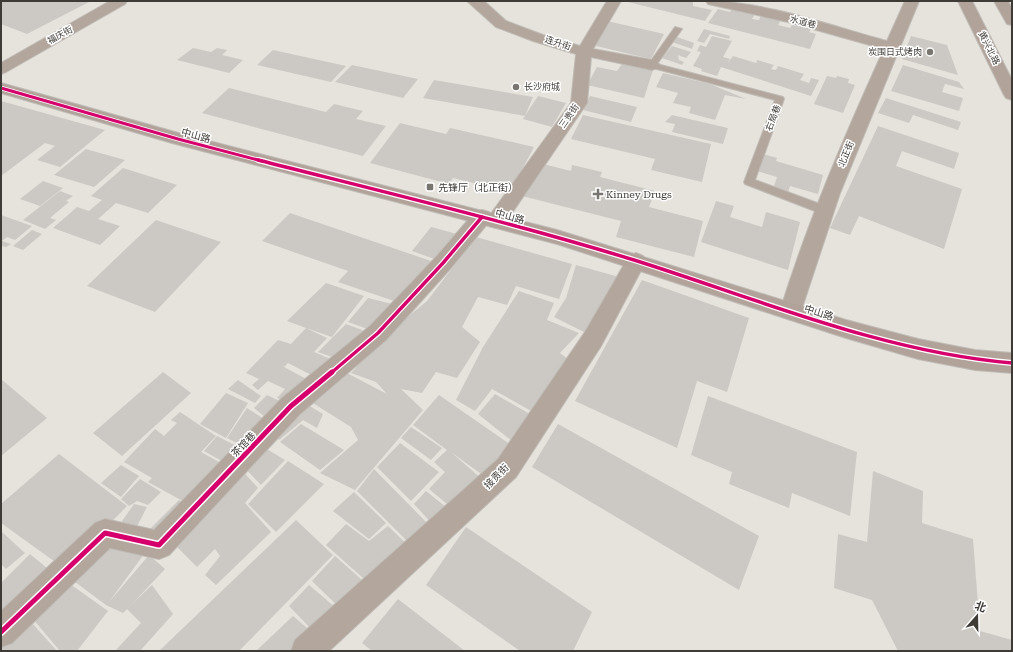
<svg xmlns="http://www.w3.org/2000/svg" width="1013" height="652" font-family="'Roboto Serif','Noto Sans SC',serif">
  <style>
    .building { fill: #ccc9c4 }
    .lines { fill: none; stroke-linecap: round; stroke-linejoin: round }
    .lane-casing { stroke: #c0bdb8; stroke-width: 2 }
    .street-casing { stroke: #c0bdb8; stroke-width: 2 }
    .secondary-casing { stroke: #c0bdb8; stroke-width: 2 }
    .lane { fill: #b3a69c; fill-rule: evenodd }
    .street { fill: #b3a69c; fill-rule: evenodd }
    .secondary { fill: #b2a39a; fill-rule: evenodd }
    .cycleway-far2-casing { stroke: #fff; stroke-width: 4.5 }
    .cycleway-far1-casing { stroke: #fff; stroke-width: 6 }
    .cycleway-casing { stroke: #fff; stroke-width: 8 }
    .cycleway-far2 { stroke: #d6006c; stroke-width: 3 }
    .cycleway-far1 { stroke: #d6006c; stroke-width: 3.5 }
    .cycleway { stroke: #d6006c; stroke-width: 5 }
    .poi-dot { fill: #797571; stroke: #fff; stroke-width: 1.5 }
    .labels { text-anchor: middle; stroke-width: 3; stroke-linejoin: round; paint-order: stroke }
    .far-street-label { font-size: 9px; fill: #3e3b37; stroke: #fff }
    .far-poi-label { font-size: 9px; fill: #3e3b37; stroke: #fff; text-anchor: end }
    .street-label { font-size: 10px; fill: #3e3b37; stroke: #fff }
    .poi-label { font-size: 10px; fill: #3e3b37; stroke: #fff; text-anchor: start }
  </style>
  <rect width="100%" height="100%" fill="#e6e2dc"/>
  <g class="building">
    <polygon points="1,1 91,1 27,34 1,24"/>
    <polygon points="677,1 693,2 693,6 712,10 705,21 628,2"/>
    <polygon points="732,8 755,14 752,19 759,20 761,15 781,20 778,25 790,28 792,25 811,29 809,32 816,34 810,49 708,23 718,9 730,12"/>
    <polygon points="607,21 664,34 651,59 592,45"/>
    <polygon points="704,29 730,36 729,39 710,34 704,43 697,41"/>
    <polygon points="712,36 732,41 723,57 730,59 727,64 733,56 756,63 757,60 774,65 771,69 776,70 778,66 804,74 800,80 809,83 811,78 819,80 811,96 721,67 717,76 701,71 702,69 693,66 701,52 697,51 700,45 706,47"/>
    <polygon points="911,36 947,45 958,75 902,59"/>
    <polygon points="677,37 694,43 692,49 672,42"/>
    <polygon points="672,46 691,52 686,58 678,55 679,60 684,62 682,65 662,58"/>
    <polygon points="193,48 211,52 217,48 227,50 222,55 243,60 229,73 177,60"/>
    <polygon points="273,50 346,66 331,82 257,65"/>
    <polygon points="622,64 653,70 644,98 587,85 597,67 617,71"/>
    <polygon points="352,65 418,79 403,98 335,82"/>
    <polygon points="903,65 959,82 964,89 945,84 942,92 963,98 959,111 891,91"/>
    <polygon points="663,73 710,84 746,99 725,95 715,120 689,113 691,107 673,103 678,93 656,87"/>
    <polygon points="827,76 836,78 837,76 849,79 848,83 855,85 843,113 814,104"/>
    <polygon points="434,80 533,97 525,116 423,98"/>
    <polygon points="229,88 326,112 334,104 363,111 356,119 386,126 363,156 202,113"/>
    <polygon points="538,96 566,103 552,127 523,119"/>
    <polygon points="590,96 637,107 631,122 583,110"/>
    <polygon points="886,98 961,122 958,130 913,115 909,123 878,113"/>
    <polygon points="1,101 105,130 60,167 37,160 55,146 45,143 1,176"/>
    <polygon points="583,115 711,144 702,182 651,170 655,159 571,139"/>
    <polygon points="672,115 728,128 723,144 672,132 675,124 665,122"/>
    <polygon points="400,123 446,134 450,128 534,147 510,192 453,178 449,184 370,163"/>
    <polygon points="878,126 959,153 954,169 902,151 896,166 962,189 944,249 859,216 850,235 830,228"/>
    <polygon points="86,149 125,160 94,187 54,175"/>
    <polygon points="763,154 777,158 776,161 823,175 818,194 790,186 787,197 772,193 777,177 757,171"/>
    <polygon points="539,163 571,171 572,165 602,172 600,177 655,191 649,207 703,221 694,257 616,237 621,221 522,196"/>
    <polygon points="123,168 177,185 148,213 116,203 98,219 120,226 100,245 53,228 77,207 89,211 102,200 91,196"/>
    <polygon points="43,181 63,188 40,206 20,199"/>
    <polygon points="60,191 73,196 66,201 69,202 50,218 56,220 45,229 23,220"/>
    <polygon points="716,201 734,206 730,217 762,227 766,212 800,222 788,270 701,242"/>
    <polygon points="290,213 434,262 397,302 338,282 348,271 262,241"/>
    <polygon points="1,215 32,226 15,240 7,237 2,241 11,244 6,247 1,246"/>
    <polygon points="156,220 221,242 155,312 87,286"/>
    <polygon points="431,227 461,235 440,261 412,251"/>
    <polygon points="32,230 42,234 23,250 13,246"/>
    <polygon points="476,237 572,264 559,299 516,286 507,305 478,297 462,327 480,342 457,378 436,372 422,393 401,389 423,410 355,490 320,473 358,440 351,427 308,400 343,371 387,394 376,382 351,373 381,339 427,301"/>
    <polygon points="576,265 619,277 586,333 554,317 566,298"/>
    <polygon points="642,280 749,318 727,392 697,381 677,448 575,401"/>
    <polygon points="326,283 364,296 332,337 306,328 327,338 314,352 338,362 317,378 288,363 284,367 312,382 289,402 277,398 285,389 268,381 258,390 252,385 259,379 246,373 278,340 291,344 306,328 287,321"/>
    <polygon points="519,291 554,303 547,320 579,333 560,353 569,360 533,412 492,389 475,411 456,400 483,347"/>
    <polygon points="368,298 400,306 376,332 348,322"/>
    <polygon points="346,324 373,334 340,360 318,352"/>
    <polygon points="163,372 191,393 122,456 93,433"/>
    <polygon points="1,379 47,418 1,456"/>
    <polygon points="238,380 261,396 255,403 228,389"/>
    <polygon points="226,393 248,403 226,438 200,424"/>
    <polygon points="495,394 535,417 517,445 478,414"/>
    <polygon points="267,395 288,405 271,422 254,408"/>
    <polygon points="439,395 514,447 488,479 451,452 484,481 453,509 429,489 445,472 434,462 447,450 413,425"/>
    <polygon points="708,396 857,452 850,516 792,493 789,508 729,484 732,472 691,455"/>
    <polygon points="303,402 323,414 317,428 303,420 279,440 271,431"/>
    <polygon points="247,408 270,423 247,448 227,438"/>
    <polygon points="180,412 216,436 201,452 228,467 190,505 148,482 152,478 124,462 155,429 164,436 177,423 171,420"/>
    <polygon points="301,424 344,450 320,470 280,442"/>
    <polygon points="558,424 759,536 739,590 532,467"/>
    <polygon points="411,427 442,448 431,460 401,438"/>
    <polygon points="217,436 244,450 229,465 204,451"/>
    <polygon points="400,443 439,472 411,501 377,467"/>
    <polygon points="260,445 285,460 261,485 241,464"/>
    <polygon points="59,454 127,506 65,569 1,523 1,504"/>
    <polygon points="288,461 324,484 276,532 248,504"/>
    <polygon points="121,465 139,476 121,497 101,483"/>
    <polygon points="238,466 258,488 245,503 271,532 216,585 205,575 220,556 215,549 197,567 169,539"/>
    <polygon points="374,469 431,527 413,547 357,491"/>
    <polygon points="873,471 923,491 922,523 973,539 980,631 1012,640 1012,651 898,651 872,600 834,588 838,534 867,542"/>
    <polygon points="140,479 161,492 148,505 137,501 129,506 121,499"/>
    <polygon points="426,491 452,512 435,527 414,504"/>
    <polygon points="354,492 386,523 369,539 333,511"/>
    <polygon points="179,500 190,507 158,541 143,536"/>
    <polygon points="134,504 147,507 134,532 120,524"/>
    <polygon points="296,520 333,555 239,651 159,651"/>
    <polygon points="346,524 369,541 388,526 413,550 373,587 326,545"/>
    <polygon points="466,527 592,612 573,651 520,651 426,585"/>
    <polygon points="1,531 25,553 6,569 1,564"/>
    <polygon points="106,539 147,550 109,602 149,555 165,569 132,604 152,585 173,614 140,651 115,651 141,623 127,609 123,613 106,605 67,576"/>
    <polygon points="30,554 53,573 8,615 1,608 1,583"/>
    <polygon points="335,556 370,587 344,612 312,581"/>
    <polygon points="63,579 108,611 77,651 60,651 27,612"/>
    <polygon points="309,585 342,613 317,635 289,606"/>
    <polygon points="398,599 465,651 372,651 362,643"/>
    <polygon points="24,614 57,651 1,651 1,636"/>
    <polygon points="293,616 314,634 295,651 256,651"/>
  </g>
  <g class="lines">
    <g class="lane-casing">
      <polygon id="lane" points="675,27 682,29 657,64 783,97 784,99 755,180 828,207 829,210 828,213 820,213 745,184 744,182 775,100 649,67 648,65"/>
    </g>
    <g class="street-casing">
      <g id="street">
        <polygon points="110,1 127,1 125,4 6,72 1,74 1,63"/>
        <polygon points="467,1 484,1 506,21 543,35 580,46 607,1 621,1 593,49 652,60 657,62 660,65 657,68 652,70 591,57 587,103 503,226 496,228 489,226 488,223 450,269 386,340 300,414 169,555 159,559 110,548 12,643 1,647 1,611 95,523 105,519 154,530 282,398 370,326 436,257 475,212 482,210 489,212 490,215 571,103 576,54 533,41 496,27"/>
        <path d="M 706,1 C 764,1 831,26 887,41 L 905,1 L 919,1 L 840,193 L 799,317 L 791,320 L 783,317 L 780,311 C 808,221 845,135 884,49 L 788,22 L 708,4 Z"/>
        <polygon points="636,253 643,256 646,261 601,346 516,477 329,651 291,651 295,640 498,459 585,332 629,256"/>
      </g>
    </g>
    <g class="secondary-casing">
      <g id="secondary">
        <polygon points="958,1 972,1 1012,80 1012,100 1006,98 1004,95"/>
        <polygon points="994,1 1008,1 1012,9 1012,25 1007,24"/>
        <polygon points="1,83 182,134 557,230 846,320 918,339 975,350 1012,353 1012,373 975,370 918,359 846,338 557,244 172,143 1,93"/>
      </g>
    </g>
    <use href="#lane" class="lane"/>
    <use href="#street" class="street"/>
    <use href="#secondary" class="secondary"/>
    <g class="cycleway-far2-casing">
      <polyline id="cycleway-far2" points="1,88 178,139 262,161"/>
    </g>
    <g class="cycleway-far1-casing">
      <g id="cycleway-far1">
        <path d="M 258,160 C 384,192 510,222 634,260 C 758,299 882,352 1012,363"/>
        <polyline points="331,373 378,333 443,263 482,217"/>
      </g>
    </g>
    <g class="cycleway-casing">
      <polyline id="cycleway" points="1,632 105,533 159,545 291,406 332,372"/>
    </g>
    <use href="#cycleway-far2" class="cycleway-far2"/>
    <use href="#cycleway-far1" class="cycleway-far1"/>
    <use href="#cycleway" class="cycleway"/>
  </g>
  <g class="poi-dot">
    <circle cx="930" cy="52" r="4"/>
    <circle cx="516" cy="87" r="4"/>
    <rect x="426" y="183" width="8" height="8" rx="2"/>
    <path d="M596 188h4v4h4v4h-4v4h-4v-4h-4v-4h4z"/>
  </g>
  <g class="labels">
    <g class="far-street-label">
      <text transform="translate(803 22) rotate(15)" y="3">水道巷</text>
      <text transform="translate(60 35) rotate(-29)" y="3">福庆街</text>
      <text transform="translate(558 43) rotate(18)" y="3">连升街</text>
      <text transform="translate(989 48) rotate(63)" y="3">黄兴北路</text>
      <text transform="translate(569 116) rotate(-55)" y="3">三贵街</text>
      <text transform="translate(773 118) rotate(-69)" y="3">右局巷</text>
      <text transform="translate(846 154) rotate(-68)" y="3">北正街</text>
    </g>
    <g class="far-poi-label">
      <text x="922" y="55">炭围日式烤肉</text>
      <text x="524" y="90" text-anchor="start">长沙府城</text>
    </g>
    <g class="street-label">
      <text transform="translate(196 135) rotate(15)" y="4">中山路</text>
      <text transform="translate(510 216) rotate(15)" y="4">中山路</text>
      <text transform="translate(819 312) rotate(18)" y="4">中山路</text>
      <text transform="translate(243 444) rotate(-46)" y="4">茶馆巷</text>
      <text transform="translate(496 476) rotate(-45)" y="4">接贵街</text>
    </g>
    <g class="poi-label">
      <text x="438" y="191">先锋厅（北正街）</text>
      <text x="606" y="198">Kinney Drugs</text>
    </g>
  </g>
  <rect width="1013" height="652" fill="none" stroke="#3e3b37" stroke-width="4"/>
  <g transform="translate(977 616) rotate(20)" stroke="#ffffff" stroke-width="3" paint-order="stroke">
  <path d="M0-3L7 15L0 10L-7 15Z" fill="#3e3b37"/>
  <text y="-6" font-size="11" font-weight="bold" text-anchor="middle" fill="#3e3b37">北</text>
  </g>
</svg>
